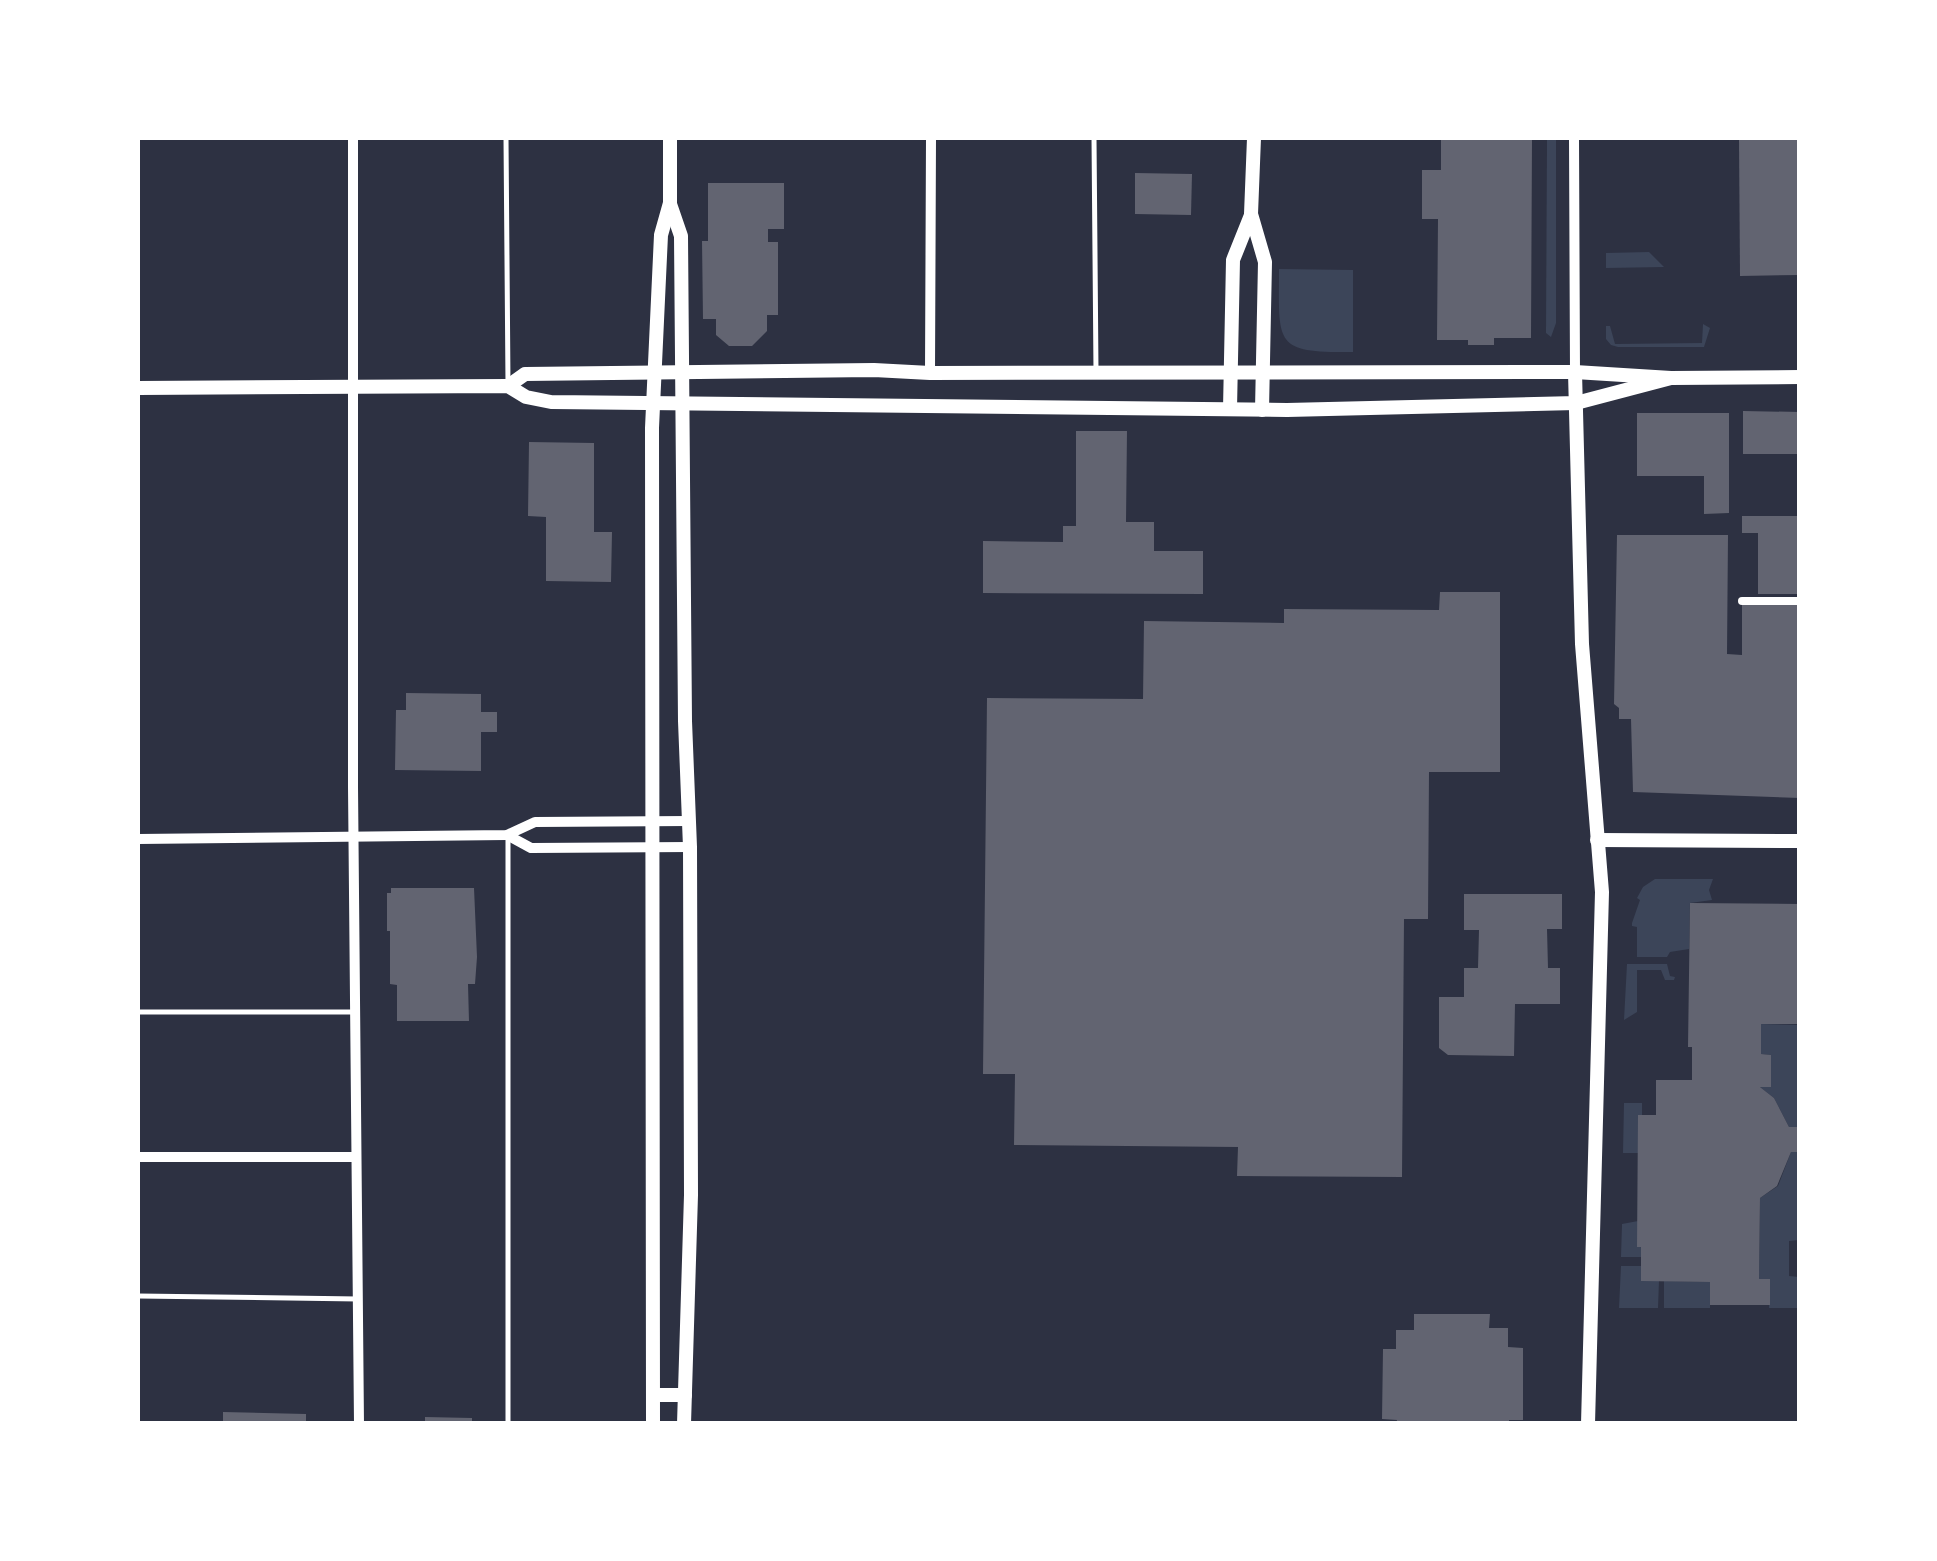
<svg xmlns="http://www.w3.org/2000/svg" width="1937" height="1561" font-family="'DM Sans',sans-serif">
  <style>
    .green { fill: #3c4559 }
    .building { fill: #626471 }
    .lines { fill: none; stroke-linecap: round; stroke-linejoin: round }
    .service { stroke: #fff; stroke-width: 5 }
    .pedestrian { stroke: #fff; stroke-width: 8 }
    .minor { stroke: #fff; stroke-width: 10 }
    .tertiary { stroke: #fff; stroke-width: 14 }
  </style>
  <rect width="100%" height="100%" fill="#2d3142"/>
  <g class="green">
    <polygon points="1547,138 1556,138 1556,323 1551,337 1546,333"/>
    <polygon points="1649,252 1664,267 1606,268 1606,253"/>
    <path d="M 1279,269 L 1353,270 L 1353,352 C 1273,353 1279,344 1279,269 Z"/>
    <polygon points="1703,324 1710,328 1704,347 1618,347 1611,345 1606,339 1606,326 1610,326 1615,344 1702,343"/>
    <polygon points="1655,879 1713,879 1709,890 1712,900 1690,903 1689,949 1670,952 1667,957 1637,957 1637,927 1632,926 1632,923 1640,900 1637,898 1643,887"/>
    <polygon points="1627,964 1667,964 1670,976 1675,977 1674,980 1665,980 1661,970 1637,970 1637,1012 1624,1020"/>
    <polygon points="1761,1024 1799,1025 1799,1127 1789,1127 1774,1098 1760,1087 1771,1087 1771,1055 1761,1054"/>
    <polygon points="1624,1103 1642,1103 1642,1115 1638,1115 1638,1153 1623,1153"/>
    <polygon points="1791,1152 1799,1152 1799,1240 1789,1241 1789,1276 1799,1277 1799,1308 1769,1308 1770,1280 1759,1279 1760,1198 1778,1186"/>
    <polygon points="1638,1221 1642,1257 1621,1257 1622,1224"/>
    <polygon points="1621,1266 1641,1266 1641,1281 1659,1281 1658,1308 1619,1308"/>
    <polygon points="1664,1281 1710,1282 1710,1308 1664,1308"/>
  </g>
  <g class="building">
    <polygon points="1441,138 1532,138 1531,338 1494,338 1494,345 1468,345 1468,340 1437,340 1438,219 1422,219 1422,170 1441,170"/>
    <polygon points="1739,138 1800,138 1800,275 1740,276"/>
    <polygon points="1135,173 1192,174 1191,215 1135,214"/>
    <polygon points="708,183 784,183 784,229 768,229 768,242 778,242 778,315 767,315 767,331 752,346 729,346 716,335 716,319 703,319 702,241 708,241"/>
    <polygon points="1743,411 1800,412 1800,454 1743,454"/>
    <polygon points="1637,413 1729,413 1729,513 1704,514 1704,476 1637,476"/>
    <polygon points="1076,431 1127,431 1126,522 1154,522 1154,551 1203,551 1203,594 983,593 983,541 1063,542 1063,526 1076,526"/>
    <polygon points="529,442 594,443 594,532 612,532 611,582 546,581 546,517 528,516"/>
    <polygon points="1742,516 1800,516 1800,594 1758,594 1758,533 1742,533"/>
    <polygon points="1617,535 1728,535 1727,654 1742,655 1742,605 1800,605 1800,798 1633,792 1631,719 1619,719 1619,708 1614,704"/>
    <polygon points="1440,592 1500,592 1500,772 1429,772 1428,919 1404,919 1402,1177 1237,1176 1238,1147 1014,1145 1015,1074 983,1074 987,698 1143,699 1144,621 1284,623 1284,609 1439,610"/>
    <polygon points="406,693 481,694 481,712 497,712 497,732 481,732 481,771 395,770 396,710 406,710"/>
    <polygon points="391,888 474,888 477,957 475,984 468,984 469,1021 397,1021 397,985 390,984 390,931 387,931 387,893 391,893"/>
    <polygon points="1464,894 1562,894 1562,929 1547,929 1548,968 1560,968 1560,1004 1515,1004 1514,1056 1448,1055 1439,1048 1439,997 1464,997 1464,968 1478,968 1479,930 1464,930"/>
    <polygon points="1690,903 1800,904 1800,1024 1761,1024 1761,1054 1771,1055 1771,1087 1760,1087 1774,1098 1789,1127 1800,1127 1800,1152 1791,1152 1777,1186 1760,1198 1759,1279 1770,1279 1770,1305 1710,1305 1710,1282 1641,1281 1641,1247 1637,1247 1638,1115 1656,1115 1656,1080 1692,1080 1692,1047 1688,1047"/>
    <polygon points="1414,1314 1490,1314 1489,1328 1508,1328 1508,1347 1523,1348 1523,1420 1509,1420 1509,1424 1396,1424 1397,1420 1382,1419 1383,1349 1396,1349 1396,1330 1414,1330"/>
    <polygon points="223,1412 306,1414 306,1424 223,1424"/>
    <polygon points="425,1417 472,1418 472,1424 425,1424"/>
  </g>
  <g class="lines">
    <g class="service">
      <polyline points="506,138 508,383"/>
      <polyline points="1094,138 1096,371"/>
      <polyline points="508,837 508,1424"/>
      <polyline points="138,1012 355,1012"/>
      <polyline points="138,1296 358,1299"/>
    </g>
    <polyline class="pedestrian" points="1742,601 1800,601"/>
    <g class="minor">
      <polyline points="353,138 353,787 359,1424"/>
      <polyline points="1574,138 1575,372"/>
      <polyline points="930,373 931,138"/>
      <polyline points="507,835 531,848 690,847"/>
      <polyline points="138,839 507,835 535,822 689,821"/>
      <polyline points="138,1157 356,1157"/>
    </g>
    <g class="tertiary">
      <polyline points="1254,138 1251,214 1265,262 1262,410"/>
      <polyline points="670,204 681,236 685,721 690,847 691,1195 684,1424"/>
      <polyline points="1575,372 1582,644 1602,892 1588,1424"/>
      <polyline points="508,386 525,374 874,370 930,373 1575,372 1671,378 1800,377"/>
      <polyline points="138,388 508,386 526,397 551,402 1287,410 1576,403 1671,378"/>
      <polyline points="1230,409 1233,260 1251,215"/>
      <polyline points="1597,840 1800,841"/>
      <polyline points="654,1395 685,1395"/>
      <polyline points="653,1424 652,428 661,235 670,203 670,138"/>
    </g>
  </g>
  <rect width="1937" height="1561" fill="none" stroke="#ffffff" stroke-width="280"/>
</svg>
